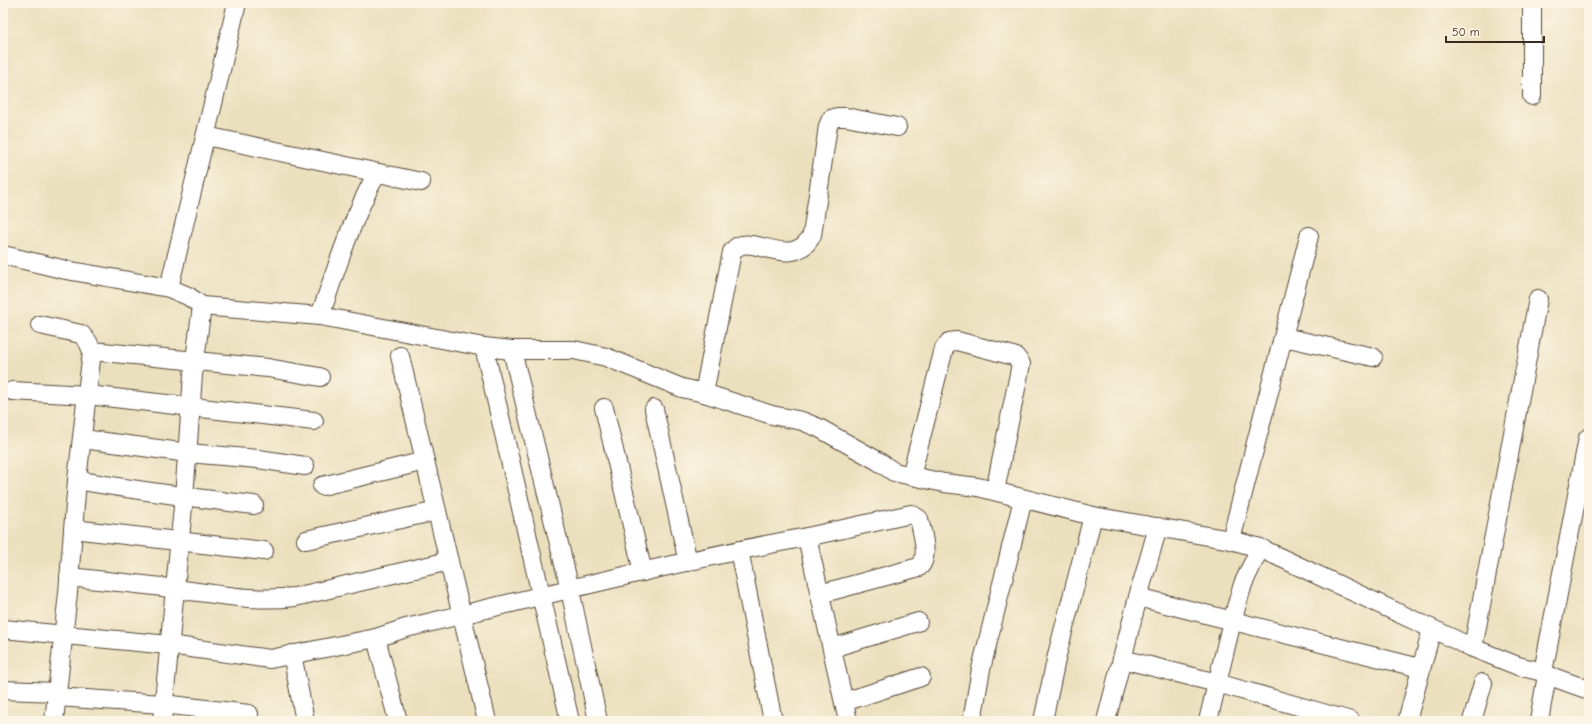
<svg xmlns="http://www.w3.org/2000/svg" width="1592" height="724" font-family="'Comic Neue',sans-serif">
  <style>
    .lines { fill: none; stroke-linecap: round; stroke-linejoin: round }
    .minor-casing { stroke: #554536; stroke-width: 20 }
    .minor { stroke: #fff; stroke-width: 18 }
  </style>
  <rect width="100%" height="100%" fill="#fcf5e5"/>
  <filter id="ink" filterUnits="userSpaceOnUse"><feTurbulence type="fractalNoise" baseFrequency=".025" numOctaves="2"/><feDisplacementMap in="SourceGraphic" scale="8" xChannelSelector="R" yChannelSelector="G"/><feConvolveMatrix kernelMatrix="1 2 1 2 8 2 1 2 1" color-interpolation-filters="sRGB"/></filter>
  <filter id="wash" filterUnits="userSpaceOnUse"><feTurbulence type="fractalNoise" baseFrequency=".012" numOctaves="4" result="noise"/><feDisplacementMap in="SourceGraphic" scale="16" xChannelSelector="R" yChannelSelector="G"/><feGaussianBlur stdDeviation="0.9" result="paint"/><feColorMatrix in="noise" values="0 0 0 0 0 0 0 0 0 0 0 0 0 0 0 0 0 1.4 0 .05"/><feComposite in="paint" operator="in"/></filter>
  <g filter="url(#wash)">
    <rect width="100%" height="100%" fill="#ebe0be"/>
  </g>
  <g filter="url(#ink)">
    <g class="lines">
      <g class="minor-casing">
        <g id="minor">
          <polyline points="1532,3 1532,96"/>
          <polyline points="206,136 421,182"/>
          <polyline points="3,255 66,270 169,288 188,296 202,306 320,316 484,347 512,350 574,350 606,357 682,388 704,393 772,415 802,421 819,428 878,461 894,472 944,483 978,487 1093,516 1231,540 1260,548 1473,648 1518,666 1543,672 1547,675 1589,690"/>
          <polyline points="169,288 237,3"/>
          <path d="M 320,316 C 337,267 352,218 377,173"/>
          <polyline points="40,325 81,334 88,342 92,351"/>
          <polyline points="1284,337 1373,357"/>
          <polyline points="484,347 570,721"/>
          <polyline points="512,350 569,585 598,721"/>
          <polyline points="400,356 487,721"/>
          <polyline points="12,391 88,395 314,421"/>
          <path d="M 704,393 L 732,252 C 748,227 791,275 812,235 L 828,126 L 831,119 L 837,117 L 846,117 L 897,127"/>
          <polyline points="604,408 643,572"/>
          <polyline points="654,409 688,562"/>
          <polyline points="83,439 188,453 258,459 305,466"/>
          <polyline points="911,476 944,349 949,342 957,341 1010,355 1016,357 1021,364 995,491"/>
          <path d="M 77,480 C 136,491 195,498 254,505"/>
          <polyline points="322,486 425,461"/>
          <polyline points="73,529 264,551"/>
          <path d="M 807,537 L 911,514 L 919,519 C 922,531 930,558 919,567 L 820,594"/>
          <polyline points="306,540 437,511"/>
          <polyline points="1231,540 1309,236"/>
          <polyline points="739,550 773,721"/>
          <path d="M 69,577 C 105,581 141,584 176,589 C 215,594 255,602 295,597 L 449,561"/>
          <polyline points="1138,597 1420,668"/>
          <polyline points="3,629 169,645 270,659 376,638"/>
          <polyline points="832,648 918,622"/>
          <polyline points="1473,648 1538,299"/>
          <polyline points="292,654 305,721"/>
          <polyline points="1122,659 1217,683 1351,721"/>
          <polyline points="1543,672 1588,438"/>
          <polyline points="3,690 57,692"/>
          <polyline points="56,697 163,704 249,714"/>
          <polyline points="844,702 921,677"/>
          <polyline points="54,721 68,593 77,480 92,351 268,368 320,377"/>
          <polyline points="162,721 184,497 193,375 202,306"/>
          <path d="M 398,721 L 376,638 L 406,628 C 539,597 672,562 807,537 L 848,721"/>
          <polyline points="972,721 981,669 1023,499"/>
          <polyline points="1043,721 1057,655 1093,516"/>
          <polyline points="1106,721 1138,597 1158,527"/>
          <polyline points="1208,721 1232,621 1243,584 1260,548"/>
          <polyline points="1407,721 1432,629"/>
          <polyline points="1472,721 1483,683"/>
          <polyline points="1539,721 1547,675"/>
        </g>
      </g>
      <use href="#minor" class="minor"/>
    </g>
  </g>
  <rect width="1592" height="724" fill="none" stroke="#fcf5e5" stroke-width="16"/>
  <path d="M1446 36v6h98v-6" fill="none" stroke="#3b2a1e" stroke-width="2"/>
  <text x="1452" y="36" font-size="12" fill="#3b2a1e" stroke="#fcf5e5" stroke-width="3" paint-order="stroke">50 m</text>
</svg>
